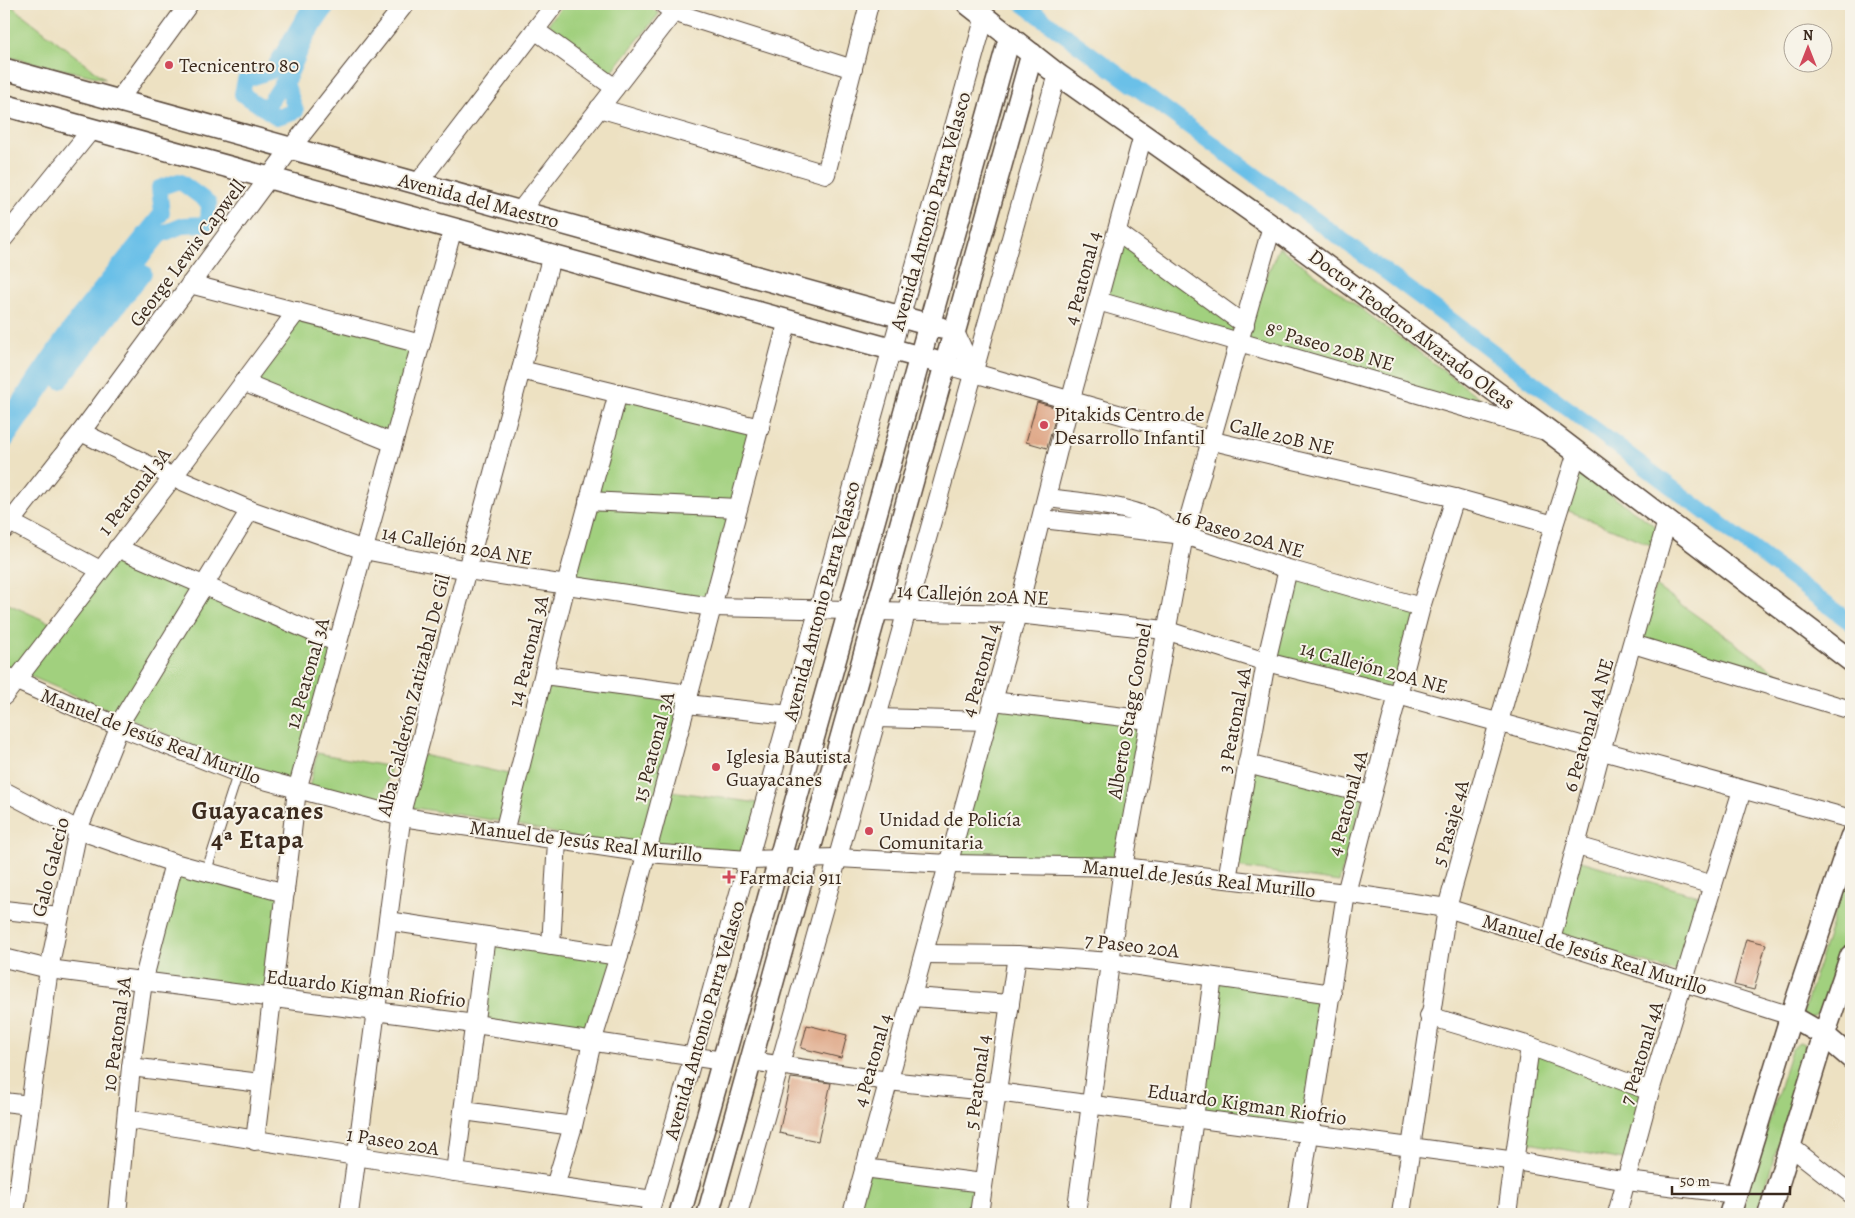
<svg xmlns="http://www.w3.org/2000/svg" width="1855" height="1218" font-family="Alegreya,serif">
  <style>
    .green { fill: #a1d07e; stroke: #6e7d4e }
    .lines { fill: none; stroke-linecap: round; stroke-linejoin: round }
    .canal { stroke: #6bc0e8; stroke-width: 16 }
    .building { fill: #dc9e7b }
    .service-casing { stroke: #564537; stroke-width: 11 }
    .minor-casing { stroke: #564537; stroke-width: 20 }
    .tertiary-casing { stroke: #564537; stroke-width: 24 }
    .service { stroke: #fff; stroke-width: 9 }
    .minor { stroke: #fff; stroke-width: 18 }
    .tertiary { stroke: #fff; stroke-width: 21 }
    .poi-dot { fill: #d1495b; stroke: #f7f3e8; stroke-width: 2 }
    .labels { text-anchor: middle; stroke-width: 4; stroke-linejoin: round; paint-order: stroke }
    .poi-label { font-size: 20px; fill: #3b2a1e; stroke: #f7f3e8; text-anchor: start }
    .street-label { font-size: 20px; fill: #3b2a1e; stroke: #f7f3e8 }
    .district-label { font-size: 25px; font-weight: bold; letter-spacing: 1px; fill: #3b2a1e; stroke: #f7f3e8 }
  </style>
  <rect width="100%" height="100%" fill="#f7f3e8"/>
  <filter id="ink" filterUnits="userSpaceOnUse"><feTurbulence type="fractalNoise" baseFrequency=".02" numOctaves="2"/><feDisplacementMap in="SourceGraphic" scale="10" xChannelSelector="R" yChannelSelector="G"/><feConvolveMatrix kernelMatrix="1 2 1 2 8 2 1 2 1" color-interpolation-filters="sRGB"/></filter>
  <filter id="wash" filterUnits="userSpaceOnUse"><feTurbulence type="fractalNoise" baseFrequency=".0096" numOctaves="4" result="noise"/><feDisplacementMap in="SourceGraphic" scale="20" xChannelSelector="R" yChannelSelector="G"/><feGaussianBlur stdDeviation="1.12" result="paint"/><feColorMatrix in="noise" values="0 0 0 0 0 0 0 0 0 0 0 0 0 0 0 0 0 1.4 0 .05"/><feComposite in="paint" operator="in"/></filter>
  <g filter="url(#wash)">
    <rect width="100%" height="100%" fill="#ede1c2"/>
    <g class="green">
      <polygon points="4,4 9,4 105,79 4,56"/>
      <polygon points="564,4 647,4 659,14 608,76 548,24"/>
      <polygon points="1117,233 1245,325 1242,335 1279,247 1509,420 1099,301"/>
      <polygon points="297,311 421,344 393,443 243,382"/>
      <polygon points="619,393 759,428 712,607 568,585"/>
      <polygon points="1578,472 1658,528 1651,545 1564,509"/>
      <polygon points="117,548 338,643 297,790 4,665 4,602 57,626"/>
      <polygon points="1288,569 1421,607 1398,695 1266,662"/>
      <polygon points="1655,586 1801,690 1638,642"/>
      <polygon points="544,675 688,694 663,790 766,804 749,860 646,853 505,822 403,806 418,754 517,776"/>
      <polygon points="993,701 1149,720 1123,867 949,864"/>
      <polygon points="317,753 391,767 381,803 308,792"/>
      <polygon points="1253,767 1365,791 1339,882 1236,867"/>
      <polygon points="1578,860 1702,897 1679,973 1557,935"/>
      <polygon points="174,863 285,893 272,998 143,982"/>
      <polygon points="1851,863 1851,920 1821,1008 1816,1015 1808,1018 1803,1013"/>
      <polygon points="486,936 619,956 592,1042 475,1024"/>
      <polygon points="1213,977 1332,994 1310,1134 1193,1118"/>
      <polygon points="1800,1042 1805,1044 1805,1056 1757,1214 1741,1214 1791,1050"/>
      <polygon points="1531,1048 1648,1092 1628,1161 1518,1141"/>
      <polygon points="864,1168 983,1183 979,1214 852,1214"/>
    </g>
    <g class="lines">
      <g class="canal">
        <polyline points="312,4 272,71 245,80 242,94 277,117 296,111 286,83 307,36 329,4"/>
        <polyline points="1023,4 1451,320 1851,623"/>
        <polyline points="270,102 288,75"/>
        <polyline points="60,381 144,273"/>
        <polyline points="4,424 78,317 162,213 159,188 179,181 209,203 208,224 184,225 160,235 86,325 4,443"/>
      </g>
    </g>
    <g id="blocks">
      <g class="building">
        <polygon points="1037,402 1058,408 1047,448 1026,442"/>
        <polygon points="1746,939 1766,944 1754,990 1734,985"/>
        <polygon points="807,1025 847,1035 841,1058 801,1048"/>
        <polygon points="791,1078 831,1083 818,1141 779,1133"/>
      </g>
    </g>
  </g>
  <g filter="url(#ink)">
    <use href="#blocks" fill-opacity="0" stroke="#564537" stroke-width="1"/>
    <g class="lines">
      <g class="service-casing">
        <polyline id="service" points="206,872 238,773"/>
      </g>
      <g class="minor-casing">
        <g id="minor">
          <polyline points="663,4 673,12 853,69"/>
          <polyline points="535,30 615,88"/>
          <polyline points="118,101 189,4"/>
          <polyline points="599,108 826,174 869,4"/>
          <polyline points="418,183 555,4"/>
          <polyline points="520,211 680,4"/>
          <polyline points="1117,232 1245,325"/>
          <polyline points="4,238 92,129"/>
          <polyline points="190,284 421,344"/>
          <polyline points="1098,301 1542,430"/>
          <polyline points="955,332 974,373"/>
          <polyline points="946,365 1209,440 1455,498 1554,525"/>
          <polyline points="521,370 760,428"/>
          <polyline points="243,382 393,443"/>
          <polyline points="81,432 173,477 250,510 364,550 468,570 712,607 848,610"/>
          <path d="M 1048,498 C 1084,503 1142,505 1170,530"/>
          <polyline points="588,501 738,508"/>
          <polyline points="1042,519 1184,535 1288,569 1421,607"/>
          <polyline points="10,522 100,570"/>
          <polyline points="4,530 81,432 291,148 405,4"/>
          <polyline points="117,548 338,643"/>
          <polyline points="877,611 1017,614 1165,630 1266,662 1398,695 1851,819"/>
          <polyline points="1633,644 1851,710"/>
          <polyline points="4,675 120,727 238,773 402,817 646,853 749,860 838,858 949,864 1123,867 1346,893 1447,908 1791,1016"/>
          <polyline points="544,675 689,694"/>
          <polyline points="4,696 173,477 297,311"/>
          <polyline points="993,701 1149,720"/>
          <polyline points="687,704 790,715"/>
          <polyline points="877,718 987,721"/>
          <polyline points="1247,764 1371,795"/>
          <polyline points="4,791 78,830 174,863 285,893"/>
          <polyline points="504,832 566,585 618,393"/>
          <polyline points="1577,846 1713,885"/>
          <polyline points="1227,879 1266,662 1288,569"/>
          <polyline points="4,910 59,916"/>
          <polyline points="388,921 619,956"/>
          <polyline points="1551,940 1601,751 1667,521"/>
          <polyline points="551,946 557,841"/>
          <polyline points="925,954 1017,955 1111,962 1332,994"/>
          <polyline points="4,958 49,969 475,1024 723,1061"/>
          <polyline points="913,997 1010,1004"/>
          <polyline points="1429,1016 1530,1046 1650,1091"/>
          <polyline points="751,1061 888,1081 997,1092 1516,1161 1627,1181 1736,1194"/>
          <polyline points="131,1067 260,1083"/>
          <polyline points="4,1102 30,1105"/>
          <polyline points="464,1111 573,1126"/>
          <polyline points="127,1119 455,1172 653,1200"/>
          <polyline points="255,1141 297,790 453,228"/>
          <polyline points="1790,1146 1851,1194"/>
          <polyline points="864,1168 983,1183"/>
          <polyline points="455,1172 486,936"/>
          <polyline points="555,1186 573,1126 592,1042 619,956 689,694 788,320"/>
          <polyline points="15,1214 49,969 78,830 124,716 250,510"/>
          <polyline points="117,1214 131,1067 143,982 174,863"/>
          <polyline points="349,1214 403,806 552,255"/>
          <polyline points="649,1214 985,16"/>
          <polyline points="738,1214 1057,74"/>
          <polyline points="852,1214 1017,614 1070,402 1143,135"/>
          <polyline points="979,1214 1017,955"/>
          <polyline points="1076,1214 1123,867 1184,535 1272,226"/>
          <polyline points="1181,1214 1213,977"/>
          <polyline points="1297,1214 1346,893 1421,607 1455,498"/>
          <polyline points="1401,1214 1447,908 1554,525 1577,452"/>
          <polyline points="1507,1214 1530,1046"/>
          <polyline points="1617,1214 1650,1091 1742,790"/>
        </g>
      </g>
      <g class="tertiary-casing">
        <g id="tertiary">
          <polyline points="968,4 1057,74 1272,226 1550,432 1851,661"/>
          <polyline points="4,69 941,328"/>
          <polyline points="4,105 934,361"/>
          <polyline points="1791,1016 1824,1035 1851,1058"/>
          <polyline points="680,1214 1010,36"/>
          <polyline points="708,1214 1032,54"/>
          <polyline points="1730,1214 1791,1016 1851,837"/>
          <polyline points="1769,1214 1824,1035 1851,956"/>
        </g>
      </g>
      <use href="#service" class="service"/>
      <use href="#minor" class="minor"/>
      <use href="#tertiary" class="tertiary"/>
    </g>
  </g>
  <g class="poi-dot">
    <circle cx="169" cy="65" r="5"/>
    <circle cx="1044" cy="425" r="5"/>
    <circle cx="716" cy="767" r="5"/>
    <circle cx="869" cy="831" r="5"/>
    <path d="M726.5 869.5h5v5h5v5h-5v5h-5v-5h-5v-5h5z"/>
  </g>
  <g class="labels">
    <g class="poi-label">
      <text x="179" y="72">Tecnicentro 80</text>
      <text x="1054" y="421">Pitakids Centro de<tspan x="1054" dy="23">Desarrollo Infantil</tspan></text>
      <text x="726" y="763">Iglesia Bautista<tspan x="726" dy="23">Guayacanes</tspan></text>
      <text x="879" y="826">Unidad de Policía<tspan x="879" dy="23">Comunitaria</tspan></text>
      <text x="739" y="884">Farmacia 911</text>
    </g>
    <g class="street-label">
      <text transform="translate(479 200) rotate(15)" y="7">Avenida del Maestro</text>
      <text transform="translate(930 211) rotate(-74)" y="7">Avenida Antonio Parra Velasco</text>
      <text transform="translate(187 253) rotate(-53)" y="7">George Lewis Capwell</text>
      <text transform="translate(1082 278) rotate(-75)" y="7">4 Peatonal 4</text>
      <text transform="translate(1412 329) rotate(37)" y="7">Doctor Teodoro Alvarado Oleas</text>
      <text transform="translate(1330 346) rotate(16)" y="7">8° Paseo 20B NE</text>
      <text transform="translate(1282 436) rotate(13)" y="7">Calle 20B NE</text>
      <text transform="translate(134 491) rotate(-52)" y="7">1 Peatonal 3A</text>
      <text transform="translate(1240 533) rotate(16)" y="7">16 Paseo 20A NE</text>
      <text transform="translate(457 545) rotate(10)" y="7">14 Callejón 20A NE</text>
      <text transform="translate(973 594) rotate(3)" y="7">14 Callejón 20A NE</text>
      <text transform="translate(821 601) rotate(-75)" y="7">Avenida Antonio Parra Velasco</text>
      <text transform="translate(528 651) rotate(-76)" y="7">14 Peatonal 3A</text>
      <text transform="translate(1374 667) rotate(15)" y="7">14 Callejón 20A NE</text>
      <text transform="translate(980 670) rotate(-74)" y="7">4 Peatonal 4</text>
      <text transform="translate(307 673) rotate(-74)" y="7">12 Peatonal 3A</text>
      <text transform="translate(413 695) rotate(-76)" y="7">Alba Calderón Zatizabal De Gil</text>
      <text transform="translate(1129 711) rotate(-80)" y="7">Alberto Stagg Coronel</text>
      <text transform="translate(1234 720) rotate(-79)" y="7">3 Peatonal 4A</text>
      <text transform="translate(1588 725) rotate(-74)" y="7">6 Peatonal 4A NE</text>
      <text transform="translate(151 736) rotate(21)" y="7">Manuel de Jesús Real Murillo</text>
      <text transform="translate(653 747) rotate(-75)" y="7">15 Peatonal 3A</text>
      <text transform="translate(1347 803) rotate(-75)" y="7">4 Peatonal 4A</text>
      <text transform="translate(1450 823) rotate(-74)" y="7">5 Pasaje 4A</text>
      <text transform="translate(586 841) rotate(7)" y="7">Manuel de Jesús Real Murillo</text>
      <text transform="translate(50 867) rotate(-76)" y="7">Galo Galecio</text>
      <text transform="translate(1199 878) rotate(6)" y="7">Manuel de Jesús Real Murillo</text>
      <text transform="translate(1132 945) rotate(7)" y="7">7 Paseo 20A</text>
      <text transform="translate(1595 954) rotate(17)" y="7">Manuel de Jesús Real Murillo</text>
      <text transform="translate(366 988) rotate(7)" y="7">Eduardo Kigman Riofrio</text>
      <text transform="translate(704 1020) rotate(-74)" y="7">Avenida Antonio Parra Velasco</text>
      <text transform="translate(116 1034) rotate(-82)" y="7">10 Peatonal 3A</text>
      <text transform="translate(1641 1053) rotate(-73)" y="7">7 Peatonal 4A</text>
      <text transform="translate(872 1060) rotate(-74)" y="7">4 Peatonal 4</text>
      <text transform="translate(977 1082) rotate(-82)" y="7">5 Peatonal 4</text>
      <text transform="translate(1247 1104) rotate(8)" y="7">Eduardo Kigman Riofrio</text>
      <text transform="translate(393 1141) rotate(9)" y="7">1 Paseo 20A</text>
    </g>
    <g class="district-label">
      <text x="258" y="819">Guayacanes<tspan x="258" dy="29">4ª Etapa</tspan></text>
    </g>
  </g>
  <rect width="1855" height="1218" fill="none" stroke="#f7f3e8" stroke-width="20"/>
  <g transform="translate(1808 48)"><circle r="24" fill="#f7f3e8" stroke="#aca397"/>
  <path d="M0-4L9 19L0 12L-9 19Z" fill="#d1495b"/>
  <text y="-8" font-size="14" font-weight="bold" text-anchor="middle" fill="#3b2a1e">N</text>
  </g>
  <path d="M1672 1186v8h118v-8" fill="none" stroke="#3b2a1e" stroke-width="2.5"/>
  <text x="1680" y="1186" font-size="15" fill="#3b2a1e" stroke="#f7f3e8" stroke-width="4" paint-order="stroke">50 m</text>
</svg>
